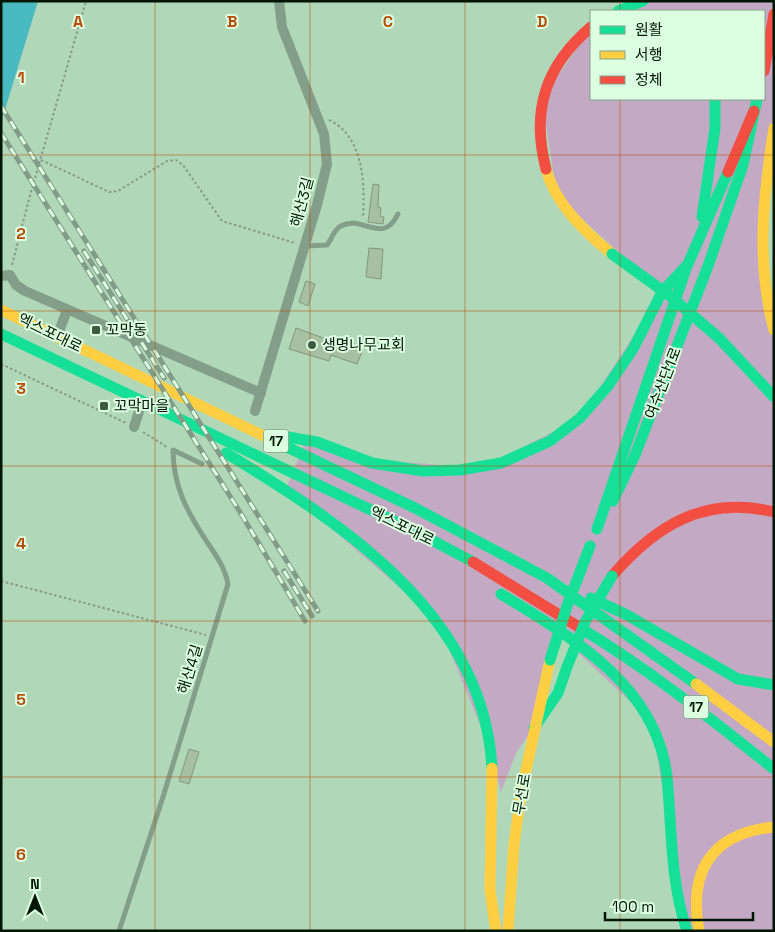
<svg xmlns="http://www.w3.org/2000/svg" width="775" height="932" font-family="'Space Grotesk','Noto Sans KR',sans-serif">
  <style>
    .green { fill: #c4a9c4 }
    .water { fill: #48bac0 }
    .building { fill: #a7c0a3; stroke: #81997d }
    .lines { fill: none; stroke-linecap: round; stroke-linejoin: round }
    .path { stroke: #839c88; stroke-width: 2; stroke-dasharray: 2.5 2.5; stroke-linecap: butt }
    .lane { stroke: #839e89; stroke-width: 5 }
    .street { stroke: #839e89; stroke-width: 10 }
    .fast { stroke: #16e098; stroke-width: 11 }
    .slow { stroke: #ffcf43; stroke-width: 11 }
    .jam { stroke: #f24e42; stroke-width: 11 }
    .rail-casing { stroke: #829c87; stroke-width: 5 }
    .rail { stroke: #dcffe1; stroke-width: 3; stroke-dasharray: 9; stroke-linecap: butt }
    .fast-bridge { stroke: #16e098; stroke-width: 11 }
    .grid { fill: none; stroke: #ba4c0a; stroke-width: 1; stroke-opacity: 0.55 }
    .poi-dot { fill: #3e5a43; stroke: #dcffe1; stroke-width: 2 }
    .labels { text-anchor: middle; stroke-width: 4; stroke-linejoin: round; paint-order: stroke }
    .shield { fill: #dcffe1; stroke: #425c46; stroke-width: 1 }
    .shield-label { font-size: 14px; font-weight: bold; fill: #001604 }
    .street-label { font-size: 15px; fill: #001604; stroke: #dcffe1 }
    .poi-label { font-size: 15px; fill: #001604; stroke: #dcffe1; text-anchor: start }
    .grid-label { font-size: 16px; text-anchor: middle; font-weight: bold; fill: #ba4c0a; stroke: #dcffe1; stroke-width: 4; stroke-linejoin: round; paint-order: stroke }
  </style>
  <rect width="100%" height="100%" fill="#b0d7b8"/>
  <polygon class="green" points="643,1 774,1 774,128 763,195 774,330 774,931 687,931 651,721 558,634 534,728 517,751 501,792 490,749 437,620 286,489 306,439 361,459 482,468 580,418 662,292 557,196 542,99 591,27 591,99 764,99 764,11 618,11"/>
  <polygon class="water" points="1,1 38,1 1,123"/>
  <g class="building">
    <polygon points="373,184 379,185 378,207 381,208 380,216 384,217 383,224 368,222"/>
    <polygon points="369,248 383,249 381,279 366,277"/>
    <polygon points="306,281 315,284 308,306 299,302"/>
    <polygon points="296,328 362,352 357,364 331,355 329,361 289,349"/>
    <polygon points="189,749 199,752 189,784 179,781"/>
  </g>
  <g class="lines">
    <g class="path">
      <path d="M 329,120 C 364,136 365,185 363,218"/>
      <polyline points="41,160 109,192 118,191 167,161 176,160 183,165 222,221 295,243"/>
      <polyline points="12,265 29,199 86,1"/>
      <polyline points="1,364 126,423"/>
      <polyline points="143,432 167,447"/>
      <polyline points="1,581 206,635"/>
      <polyline points="1,931 2,931"/>
    </g>
    <g class="lane">
      <path d="M 305,246 L 327,245 C 332,239 334,229 341,226 C 362,214 383,246 398,214"/>
      <path d="M 119,931 L 163,797 L 228,584 C 225,568 216,555 207,542 C 188,513 173,487 173,450 L 202,464"/>
    </g>
    <g class="street">
      <polyline points="1,276 10,275 16,285 25,291 261,393"/>
      <polyline points="57,337 67,310"/>
      <polyline points="255,411 317,205 327,164 324,134 282,27 279,1"/>
      <polyline points="134,427 142,402"/>
    </g>
    <g class="fast">
      <polyline points="618,11 643,1"/>
      <polyline points="702,217 715,128 715,99"/>
      <polyline points="1,334 411,529 473,562"/>
      <polyline points="719,338 774,397"/>
      <polyline points="276,435 317,442 372,463 423,471 460,470 501,463 550,441 580,418 608,386 633,349 662,292 688,264 728,172"/>
      <polyline points="268,438 415,508 547,578 696,684"/>
      <path d="M 226,453 C 344,525 484,615 492,768"/>
      <polyline points="613,501 635,455 708,266 743,165 757,99"/>
      <polyline points="597,529 687,266"/>
      <path d="M 501,594 C 573,638 657,686 667,777 C 672,829 670,881 687,931"/>
      <polyline points="591,598 627,615 738,679 774,685"/>
      <path d="M 582,629 C 650,670 712,720 774,769"/>
      <polyline points="534,728 558,693 567,667"/>
    </g>
    <g class="slow">
      <path d="M 774,128 C 763,197 756,262 774,330"/>
      <path d="M 546,169 C 555,204 585,232 612,254"/>
      <polyline points="1,310 268,438"/>
      <polyline points="696,684 774,742"/>
      <polyline points="492,768 490,890 496,931"/>
      <polyline points="508,931 514,844 521,793 550,660"/>
      <path d="M 699,931 C 688,871 712,833 774,827"/>
    </g>
    <g class="jam">
      <polyline points="764,71 774,14"/>
      <path d="M 546,169 C 531,111 545,66 591,27"/>
      <polyline points="728,172 754,111"/>
      <polyline points="473,562 582,629"/>
      <path d="M 612,576 C 656,525 705,495 774,512"/>
    </g>
    <g class="rail-casing">
      <g id="rail">
        <polyline points="1,106 318,611"/>
        <polyline points="1,133 240,512 305,621"/>
        <polyline points="84,251 164,378"/>
        <polyline points="284,571 312,616"/>
      </g>
    </g>
    <use href="#rail" class="rail"/>
    <g class="fast-bridge">
      <polyline points="612,254 670,296 719,338"/>
      <polyline points="550,660 567,606 590,546"/>
      <polyline points="567,667 585,622 612,576"/>
    </g>
  </g>
  <path class="grid" d="M 155,1 L 155,931M 310,1 L 310,931M 465,1 L 465,931M 620,1 L 620,11M 620,99 L 620,931M 1,155 L 774,155M 1,311 L 774,311M 1,466 L 774,466M 1,621 L 774,621M 1,777 L 774,777"/>
  <g class="poi-dot">
    <rect x="91" y="325" width="10" height="10" rx="2.5"/>
    <circle cx="312" cy="345" r="5"/>
    <rect x="99" y="401" width="10" height="10" rx="2.5"/>
  </g>
  <g class="labels">
    <g class="shield">
      <rect x="263.5" y="429.5" width="25" height="23" rx="4"/>
      <rect x="683.5" y="695.5" width="25" height="23" rx="4"/>
    </g>
    <g class="shield-label">
      <text x="276" y="446">17</text>
      <text x="696" y="712">17</text>
    </g>
    <g class="street-label">
      <text transform="translate(302 202) rotate(-75)" y="5">해산3길</text>
      <text transform="translate(50 333) rotate(26)" y="5">엑스포대로</text>
      <text transform="translate(663 383) rotate(-69)" y="5">여수산단1로</text>
      <text transform="translate(402 526) rotate(26)" y="5">엑스포대로</text>
      <text transform="translate(190 669) rotate(-73)" y="5">해산4길</text>
      <text transform="translate(522 794) rotate(-80)" y="5">무선로</text>
    </g>
    <g class="poi-label">
      <text x="106" y="335">꼬막동</text>
      <text x="322" y="350">생명나무교회</text>
      <text x="114" y="411">꼬막마을</text>
    </g>
  </g>
  <g class="grid-label">
    <text x="78" y="27">A</text>
    <text x="232" y="27">B</text>
    <text x="388" y="27">C</text>
    <text x="542" y="27">D</text>
    <text x="21" y="83">1</text>
    <text x="21" y="239">2</text>
    <text x="21" y="394">3</text>
    <text x="21" y="549">4</text>
    <text x="21" y="705">5</text>
    <text x="21" y="860">6</text>
  </g>
  <rect width="775" height="932" fill="none" stroke="#001604" stroke-width="5"/>
  <rect x="590" y="10" width="175" height="90" fill="#dcffe1" stroke="#84a289"/>
  <rect x="600" y="26" width="25" height="8" fill="#16e098" stroke="#84a289"/>
  <text x="635" y="35" font-size="15" fill="#001604">원활</text>
  <rect x="600" y="51" width="25" height="8" fill="#ffcf43" stroke="#84a289"/>
  <text x="635" y="60" font-size="15" fill="#001604">서행</text>
  <rect x="600" y="76" width="25" height="8" fill="#f24e42" stroke="#84a289"/>
  <text x="635" y="85" font-size="15" fill="#001604">정체</text>
  <g transform="translate(35 897)" stroke="#dcffe1" stroke-width="4" paint-order="stroke">
  <path d="M0-4L9 19L0 12L-9 19Z" fill="#001604"/>
  <text y="-8" font-size="14" font-weight="bold" text-anchor="middle" fill="#001604">N</text>
  </g>
  <path d="M605 912v8h148v-8" fill="none" stroke="#001604" stroke-width="2.5"/>
  <text x="612" y="912" font-size="15" fill="#001604" stroke="#dcffe1" stroke-width="4" paint-order="stroke">100 m</text>
</svg>
